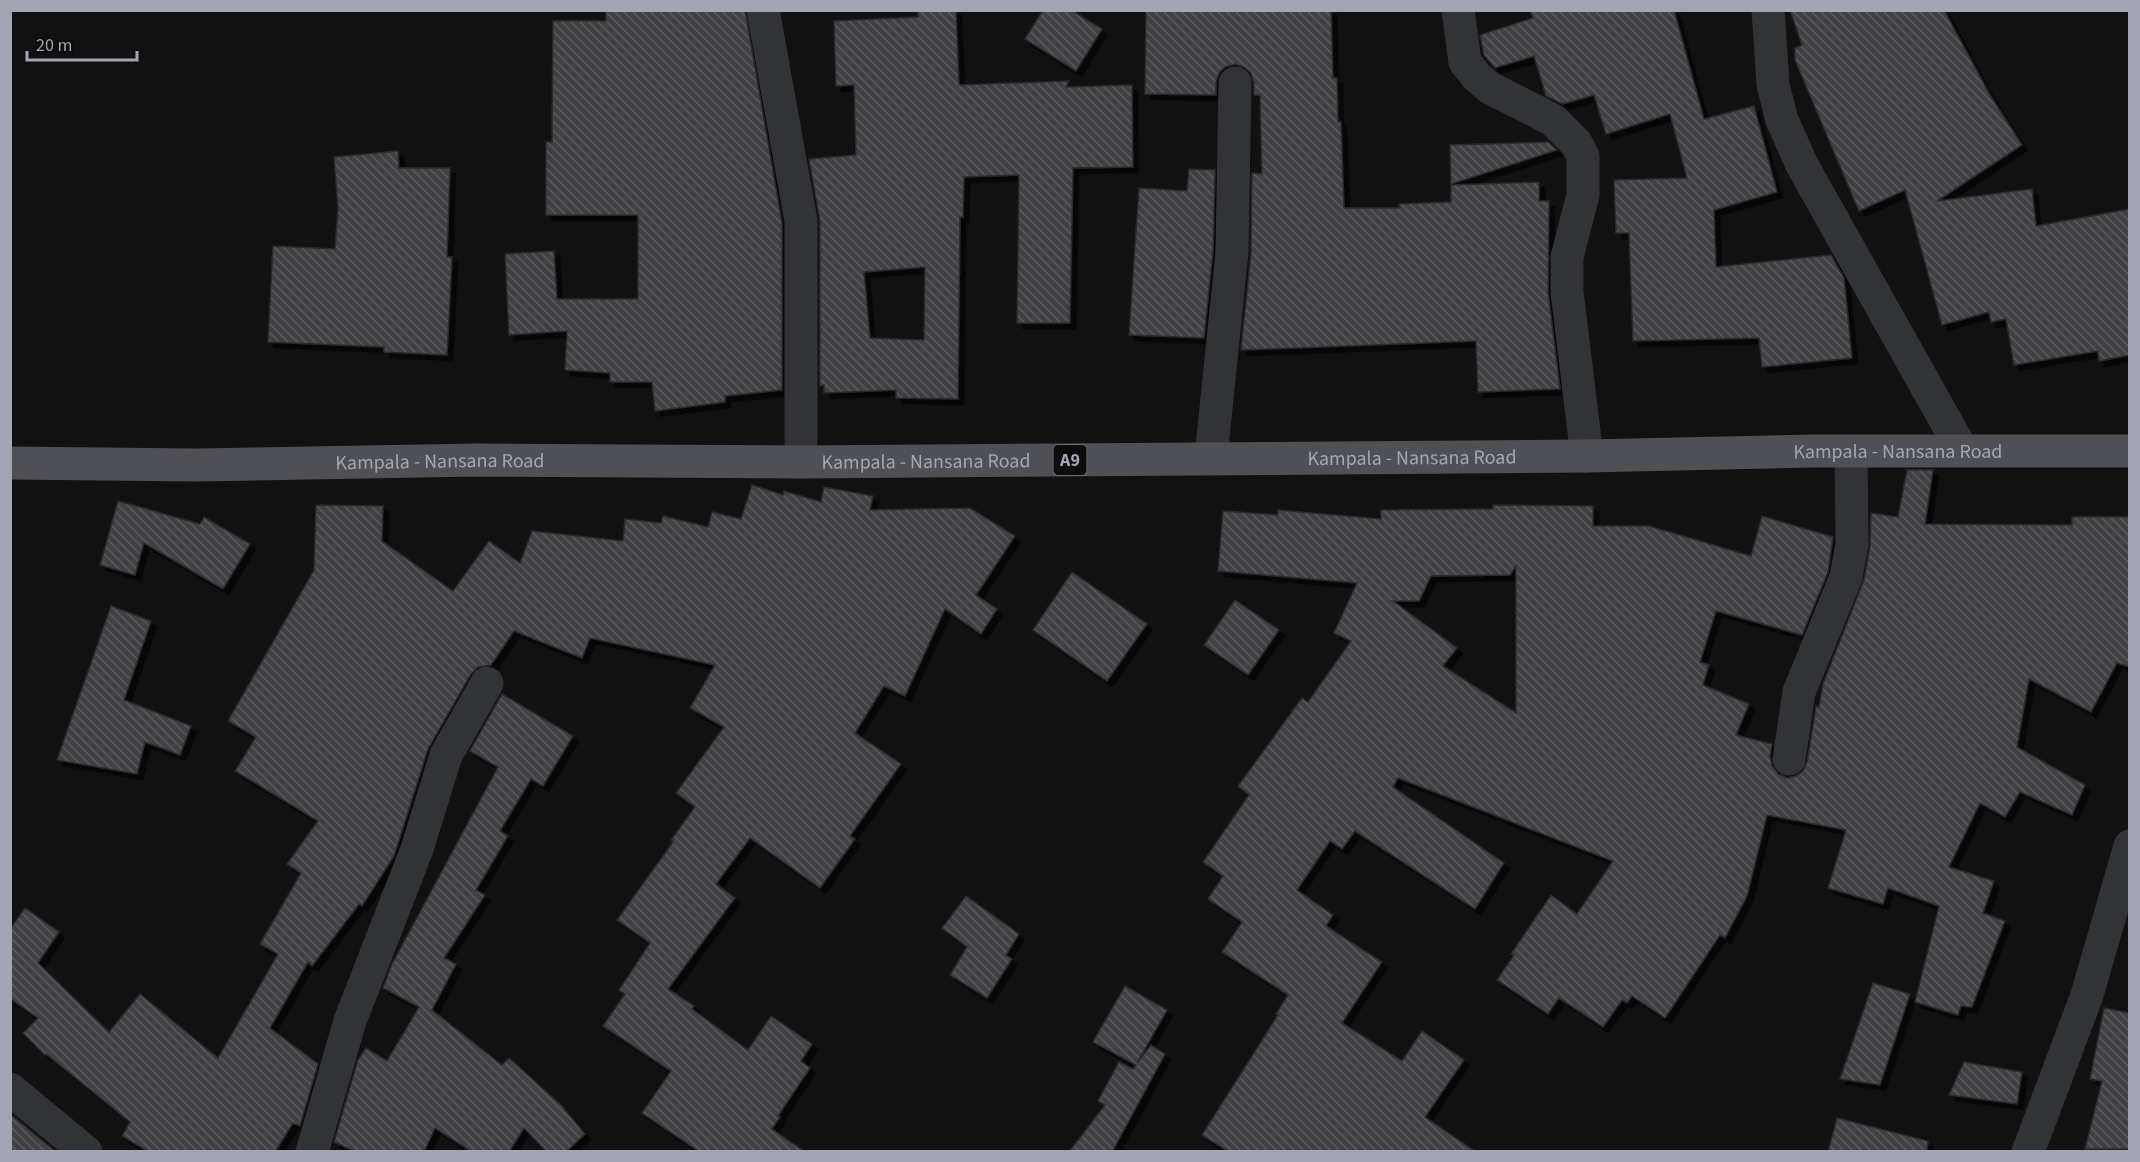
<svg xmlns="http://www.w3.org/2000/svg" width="2140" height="1162" font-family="'Source Sans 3',sans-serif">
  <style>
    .building { fill: url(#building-back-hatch); stroke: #2b2b2e; stroke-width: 1.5; fill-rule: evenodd; filter: url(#shadow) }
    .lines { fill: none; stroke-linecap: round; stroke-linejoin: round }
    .street { stroke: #323337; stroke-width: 33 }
    .primary { stroke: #4f4f56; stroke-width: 33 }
    .labels { text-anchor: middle; stroke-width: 6; stroke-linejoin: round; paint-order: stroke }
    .shield { fill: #0c0c0d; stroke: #767880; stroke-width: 1.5 }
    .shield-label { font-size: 18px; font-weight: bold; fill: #a3a6b2 }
    .street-label { font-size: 20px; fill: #a3a6b2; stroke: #0c0c0d }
  </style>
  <defs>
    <pattern id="building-back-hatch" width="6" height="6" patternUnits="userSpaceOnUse" patternTransform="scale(1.5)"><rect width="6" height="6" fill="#404145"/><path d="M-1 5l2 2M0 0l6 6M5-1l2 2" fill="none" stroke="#58595d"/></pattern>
    <filter id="shadow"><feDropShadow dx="5.5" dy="5.5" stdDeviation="0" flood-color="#0009"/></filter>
  </defs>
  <rect width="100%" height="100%" fill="#111112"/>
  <g class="building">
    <polygon points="606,10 745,10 782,223 782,390 725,396 725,402 655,411 652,382 610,382 610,373 565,370 567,331 509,335 505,254 554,251 557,299 638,299 638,215 546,215 546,142 552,142 553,21 606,21"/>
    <path d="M 918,10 L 956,10 L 959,85 L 1069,81 L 1066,87 L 1132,85 L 1133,167 L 1073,168 L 1070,323 L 1017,323 L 1019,175 L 964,177 L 963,217 L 960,217 L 958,399 L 896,398 L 896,390 L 824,393 L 824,385 L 820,386 L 820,221 L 809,159 L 856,155 L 854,85 L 836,86 L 834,21 L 918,17 ZM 925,267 L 924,340 L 870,338 L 864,272 Z"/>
    <polygon points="1043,10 1071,10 1102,29 1076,71 1025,39"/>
    <polygon points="1146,10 1331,10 1333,78 1337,78 1338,122 1341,122 1344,208 1400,208 1399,204 1451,202 1451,185 1539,182 1539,201 1549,201 1548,292 1560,389 1478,392 1476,341 1241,350 1251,254 1252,173 1262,174 1260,95 1254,95 1254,83 1251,73 1244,67 1235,64 1225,67 1219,73 1216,82 1216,95 1145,94"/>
    <polygon points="1530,10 1674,10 1704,119 1754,106 1777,192 1714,210 1716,267 1831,255 1844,278 1852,358 1762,367 1759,338 1633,341 1629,233 1616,233 1614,180 1687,178 1670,114 1606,134 1594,95 1563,104 1546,96 1534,56 1495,68 1484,55 1480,35 1533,18"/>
    <polygon points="1790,10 1944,10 1990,95 2022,145 1937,201 2032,189 2036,226 2130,209 2130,355 2099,361 2098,351 2014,365 2006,319 1991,322 1989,312 1942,325 1905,190 1859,211 1795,60 1795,48 1802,45"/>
    <polygon points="1548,142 1557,150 1451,184 1450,145"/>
    <polygon points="398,151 399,168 450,168 447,257 452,257 447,355 384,352 384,347 268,342 273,246 335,249 338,208 334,157"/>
    <polygon points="1189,169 1215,170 1213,251 1204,338 1129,335 1139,188 1187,191"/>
    <path d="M 1907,470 L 1933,470 L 1925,524 L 2072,525 L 2072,517 L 2130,517 L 2130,667 L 2117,663 L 2091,712 L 2029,679 L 2017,747 L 2085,785 L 2072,815 L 2020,792 L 2005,817 L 1980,803 L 1949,867 L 1994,881 L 1983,913 L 2005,921 L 1972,1007 L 1961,1006 L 1958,1015 L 1915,1002 L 1939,906 L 1888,888 L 1883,904 L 1828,888 L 1846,830 L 1767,815 L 1747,896 L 1725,938 L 1720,935 L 1665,1018 L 1632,996 L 1627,1003 L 1622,1000 L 1603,1027 L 1559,998 L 1548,1014 L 1497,980 L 1514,955 L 1511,954 L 1551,895 L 1577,914 L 1613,861 L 1398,778 L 1393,787 L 1504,863 L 1475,909 L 1355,831 L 1342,849 L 1330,841 L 1297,890 L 1333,915 L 1326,926 L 1382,962 L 1342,1023 L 1402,1061 L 1422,1031 L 1464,1060 L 1425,1117 L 1476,1152 L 1229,1152 L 1202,1135 L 1278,1015 L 1276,1014 L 1288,995 L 1222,952 L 1242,922 L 1208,899 L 1223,876 L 1203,862 L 1249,795 L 1238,786 L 1302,698 L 1308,702 L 1351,641 L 1334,633 L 1357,583 L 1218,571 L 1223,511 L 1278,515 L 1278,510 L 1381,519 L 1381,510 L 1493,509 L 1493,505 L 1593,506 L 1593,526 L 1649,526 L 1751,556 L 1762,516 L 1833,537 L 1828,572 L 1802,635 L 1716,611 L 1700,662 L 1709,665 L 1703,685 L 1749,704 L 1736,735 L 1772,744 L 1770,756 L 1772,766 L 1778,774 L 1787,778 L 1796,776 L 1803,771 L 1807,762 L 1815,714 L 1816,706 L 1819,707 L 1823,684 L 1864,580 L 1870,547 L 1871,513 L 1898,517 ZM 1516,566 L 1516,713 L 1443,666 L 1457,648 L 1393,601 L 1419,601 L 1431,576 L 1510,575 Z"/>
    <polygon points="752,485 783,495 784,491 821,502 824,487 873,496 870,510 970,508 1015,536 976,595 997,609 981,634 945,609 905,696 884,686 855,733 901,764 850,836 855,839 820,888 750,838 716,884 735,898 668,989 694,1006 692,1009 748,1050 771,1016 812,1044 801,1061 810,1068 778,1116 780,1117 772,1129 805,1152 700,1152 642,1113 671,1071 603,1026 625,994 619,990 650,943 617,920 673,842 671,840 695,807 676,793 724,727 690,708 715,665 590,638 582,658 514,631 491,665 478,667 471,674 428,749 394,856 362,906 359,904 312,966 308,962 270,1028 318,1064 300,1126 293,1123 275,1152 149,1152 122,1136 130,1122 46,1054 45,1055 23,1033 38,1018 12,1000 10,1001 10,929 25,908 59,932 38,963 109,1032 140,994 218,1058 278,954 260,944 301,873 287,864 318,821 235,771 256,737 228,721 314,570 316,505 383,506 382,541 453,591 489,541 520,563 532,531 623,541 625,519 661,523 663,516 708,527 712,512 741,519"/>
    <polygon points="118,501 200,524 204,517 250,544 223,589 144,543 135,575 100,565"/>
    <polygon points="1072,572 1147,624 1107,681 1033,630"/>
    <polygon points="1235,600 1279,630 1248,675 1204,645"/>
    <polygon points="111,606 151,621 124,700 191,726 180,755 145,742 137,774 57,760"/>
    <polygon points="502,694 573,736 543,786 531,779 500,831 508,836 476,890 485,895 444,958 456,964 432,1010 502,1065 509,1058 562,1106 585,1134 566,1152 547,1152 524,1128 509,1152 472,1152 435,1128 424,1152 356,1152 334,1142 358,1060 366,1048 387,1061 419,1007 383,988 392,964 498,767 470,751"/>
    <polygon points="966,896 1019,934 1006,955 1012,959 987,998 950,975 967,947 942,928"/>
    <polygon points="1873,983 1910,994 1880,1085 1840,1079"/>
    <polygon points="1125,986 1167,1010 1137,1063 1151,1045 1165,1054 1112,1152 1069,1152 1105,1105 1098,1101 1119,1062 1133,1069 1136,1065 1093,1042"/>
    <polygon points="2104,1008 2130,1013 2130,1149 2085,1149 2102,1081 2090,1079"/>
    <polygon points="1964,1062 2022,1072 2017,1104 1949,1095"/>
    <polygon points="10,1114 56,1152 10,1152"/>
    <polygon points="1837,1118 1928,1141 1927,1152 1828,1152"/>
  </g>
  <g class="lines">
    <g class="street">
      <polyline points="763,10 801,221 801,462"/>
      <polyline points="1458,10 1465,62 1477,77 1490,88 1553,120 1576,143 1583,156 1583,195 1567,257 1567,292 1587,456"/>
      <polyline points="1768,10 1773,85 1782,120 1802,165 1962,450"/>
      <polyline points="1211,457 1232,252 1235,83"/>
      <polyline points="1789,759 1799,692 1846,577 1852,544 1851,451"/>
      <polyline points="10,1089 86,1152"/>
      <polyline points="312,1152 350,1021 417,849 446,755 487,683"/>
      <polyline points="2028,1152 2087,995 2130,846"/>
    </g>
    <path class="primary" id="s1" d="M 10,463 L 195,465 L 477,460 L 801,462 L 1587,456 L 1812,451 L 2130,451"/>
  </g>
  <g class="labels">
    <rect class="shield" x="1053.5" y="445" width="33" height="30" rx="4.5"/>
    <g class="shield-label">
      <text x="1070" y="466">A9</text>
    </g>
    <g class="street-label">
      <text dy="7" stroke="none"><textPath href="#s1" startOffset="1888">Kampala - Nansana Road</textPath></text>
      <text dy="7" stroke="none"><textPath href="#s1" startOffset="1402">Kampala - Nansana Road</textPath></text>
      <text dy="7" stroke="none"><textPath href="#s1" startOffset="916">Kampala - Nansana Road</textPath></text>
      <text dy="7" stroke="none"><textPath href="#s1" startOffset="430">Kampala - Nansana Road</textPath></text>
    </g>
  </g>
  <rect width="2140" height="1162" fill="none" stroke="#a3a6b2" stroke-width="24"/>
  <path d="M27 51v9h110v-9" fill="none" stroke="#a3a6b2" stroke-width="3"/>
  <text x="36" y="51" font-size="18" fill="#a3a6b2" stroke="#0c0c0d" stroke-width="4.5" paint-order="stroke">20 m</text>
</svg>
